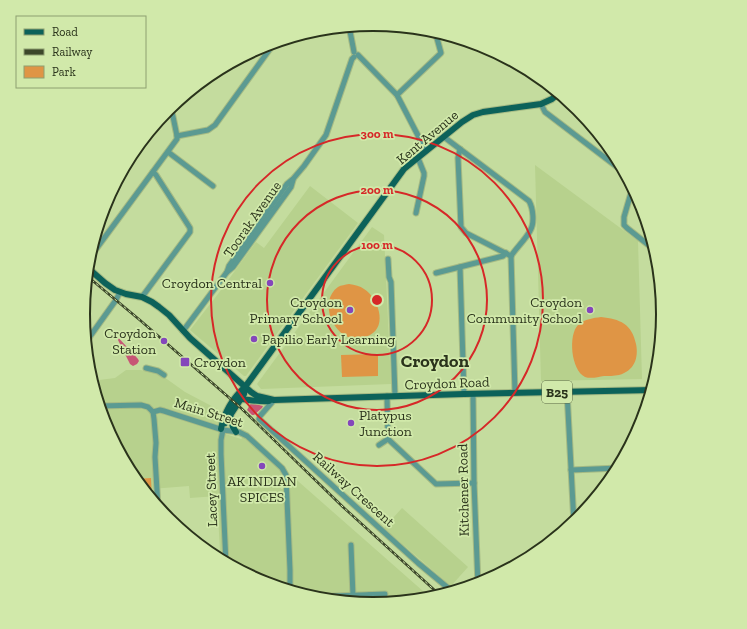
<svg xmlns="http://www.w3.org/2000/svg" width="747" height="629" font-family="'Zilla Slab',serif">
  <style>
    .built { fill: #b7d18d }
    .green { fill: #df9545 }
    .water { fill: #c75675 }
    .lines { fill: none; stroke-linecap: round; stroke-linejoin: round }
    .minor-casing { stroke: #a5ba84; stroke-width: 7 }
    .major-casing { stroke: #a5ba84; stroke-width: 8 }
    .minor { stroke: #5b9a92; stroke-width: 5 }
    .major { stroke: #0c625a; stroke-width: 6 }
    .rail-casing { stroke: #3c472a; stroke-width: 2.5 }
    .rail { stroke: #d1e9aa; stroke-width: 1; stroke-dasharray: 3; stroke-linecap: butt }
    .ring { fill: none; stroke: #d62828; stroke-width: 2 }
    .poi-dot { fill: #8446bb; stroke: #d1e9aa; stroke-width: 1.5 }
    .labels { text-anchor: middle; stroke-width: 3.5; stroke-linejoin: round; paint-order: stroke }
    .shield { fill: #d1e9aa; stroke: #5c6a46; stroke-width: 1 }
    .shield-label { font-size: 13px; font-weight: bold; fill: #2a331b }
    .street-label { font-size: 14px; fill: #2a331b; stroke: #d1e9aa }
    .poi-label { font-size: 14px; fill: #2a331b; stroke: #d1e9aa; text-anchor: end }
    .district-label { font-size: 18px; font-weight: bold; fill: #2a331b; stroke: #d1e9aa }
    .rim { fill: none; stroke: #2a331b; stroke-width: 2 }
    .centre { fill: #d62828; stroke: #d1e9aa; stroke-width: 2 }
    .ring-label { font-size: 12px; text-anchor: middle; font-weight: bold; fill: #d62828; stroke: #d1e9aa; stroke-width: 3.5; stroke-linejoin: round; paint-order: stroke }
  </style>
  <rect width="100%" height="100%" fill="#c4dc9e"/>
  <g class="built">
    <polygon points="535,165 638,241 642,379 541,381"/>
    <polygon points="310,186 358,223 246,376 244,376 190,330 218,294 256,242 264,248"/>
    <polygon points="372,227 384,235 391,384 261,389 257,384"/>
    <polygon points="126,370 140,370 160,373 164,377 185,392 221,411 221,416 216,431 241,439 248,433 281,464 281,489 292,488 291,475 432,599 373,605 317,599 262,583 212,556 207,552 220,551 217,496 190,498 189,486 151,489 150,478 134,479 132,476 105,425 91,381 115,378"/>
    <polygon points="402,508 468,567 451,586 384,528"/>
  </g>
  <g class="green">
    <path d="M 349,284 C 355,285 360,286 364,289 C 378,297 388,326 370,335 C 338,352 315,303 338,287 C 341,285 345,285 349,284 Z"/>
    <path d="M 601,317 C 620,319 632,324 636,344 C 639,358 634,371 619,375 C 614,376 608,376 604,376 C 598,377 591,379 585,377 C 571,370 568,335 578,325 C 585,319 593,318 601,317 Z"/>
    <polygon points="378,354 378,376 342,377 341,355"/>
    <polygon points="151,478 152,500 134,479"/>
  </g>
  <g class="water">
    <polygon points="115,334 138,359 139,361 137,364 133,366 130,364"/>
    <polygon points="251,403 263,406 262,408 254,415 252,415 247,410"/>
  </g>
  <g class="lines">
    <g class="minor-casing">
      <g id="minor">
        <polyline points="349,26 354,52"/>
        <polyline points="358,55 397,95 426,151"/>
        <polyline points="397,95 441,53 435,31"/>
        <polyline points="541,104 545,112 549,115 625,173"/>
        <polyline points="177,136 208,130 215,125 275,42"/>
        <path d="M 444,137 L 529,201 C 533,208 535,223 530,231 C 525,240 517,247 511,256"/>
        <polyline points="460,149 458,158 461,227 466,233 511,256"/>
        <polyline points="168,152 213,186"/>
        <polyline points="633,186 624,217 624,225 627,228 656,251"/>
        <polyline points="416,213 424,176 424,173 418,158"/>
        <polyline points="511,256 515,393"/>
        <polyline points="388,259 389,277 391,282 395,396"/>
        <polyline points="88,260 177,139 177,136 171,107"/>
        <polyline points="460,267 464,394"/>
        <polyline points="227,272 229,266 287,184 293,179 304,166 326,135 352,59 354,57"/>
        <polyline points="436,273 503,256 506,253"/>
        <polyline points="142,297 190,232 190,228 156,175 153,172"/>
        <polyline points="183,331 227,272 233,267 291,187 293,180"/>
        <polyline points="86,342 116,300 120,292"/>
        <polyline points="146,368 158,371 164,375"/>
        <polyline points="567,392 574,524"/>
        <polyline points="473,394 474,483 478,585"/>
        <polyline points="387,396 388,439 436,484 474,483"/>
        <polyline points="274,400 260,416 259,419 418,563 453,592"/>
        <polyline points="99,406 141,405 148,407 153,412 160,410 164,411 223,430 239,432 247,436 282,468 286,475 290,570 290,584 288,591"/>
        <polyline points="153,412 154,419 156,443 155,457 158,507"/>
        <polyline points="223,430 221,440 221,454 226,564"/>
        <polyline points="379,445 388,439"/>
        <polyline points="571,470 619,468"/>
        <polyline points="351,545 353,596"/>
        <polyline points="369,595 370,605"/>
        <polyline points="309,597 385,594"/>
      </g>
    </g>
    <g class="major-casing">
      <g id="major">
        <polyline points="88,268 105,283 115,290 126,294 142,297 152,302 159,307 169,315 190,338 251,392 257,396 274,400 464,394 653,390"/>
        <path d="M 241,399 C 251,400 260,402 269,401"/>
        <polyline points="230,415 233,427 236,432"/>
        <polyline points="225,423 244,394 245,387"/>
        <path d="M 221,429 C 224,413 233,398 245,387 L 404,169 L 462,122 L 473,115 L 483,112 L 541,104 L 552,99 L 559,93"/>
      </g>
    </g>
    <use href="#minor" class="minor"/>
    <use href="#major" class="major"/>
    <g class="rail-casing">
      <polyline id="rail" points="87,276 141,321 241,408 343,507 441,596"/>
    </g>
    <use href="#rail" class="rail"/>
  </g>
  <g class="ring">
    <circle cx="377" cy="300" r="55"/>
    <circle cx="377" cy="300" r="110"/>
    <circle cx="377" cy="300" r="166"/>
  </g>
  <g class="poi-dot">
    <circle cx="270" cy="283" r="4"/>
    <circle cx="350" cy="310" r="4"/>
    <circle cx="590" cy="310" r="4"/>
    <circle cx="254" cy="339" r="4"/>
    <circle cx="164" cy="341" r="4"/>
    <rect x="180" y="357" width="10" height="10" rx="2"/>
    <circle cx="351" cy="423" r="4"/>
    <circle cx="262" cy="466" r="4"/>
  </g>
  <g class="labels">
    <rect class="shield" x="542" y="381" width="30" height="22" rx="3"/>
    <g class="shield-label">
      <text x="557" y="397">B25</text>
    </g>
    <g class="street-label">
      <text transform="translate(427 137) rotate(-40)" y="5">Kent Avenue</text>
      <text transform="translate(252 219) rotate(-55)" y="5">Toorak Avenue</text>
      <text transform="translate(447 383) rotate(-2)" y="5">Croydon Road</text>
      <text transform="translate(209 412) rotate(17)" y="5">Main Street</text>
      <text transform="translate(354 489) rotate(42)" y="5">Railway Crescent</text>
      <text transform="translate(211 490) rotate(-92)" y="5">Lacey Street</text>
      <text transform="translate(463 490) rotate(-91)" y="5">Kitchener Road</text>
    </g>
    <g class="poi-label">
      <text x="262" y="288">Croydon Central</text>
      <text x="342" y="307">Croydon<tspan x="342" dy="16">Primary School</tspan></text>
      <text x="582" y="307">Croydon<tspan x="582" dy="16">Community School</tspan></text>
      <text x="156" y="338">Croydon<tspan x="156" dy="16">Station</tspan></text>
      <text x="262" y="344" text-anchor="start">Papilio Early Learning</text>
      <text x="194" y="367" text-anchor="start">Croydon</text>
      <text x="359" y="420" text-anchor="start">Platypus<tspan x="359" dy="16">Junction</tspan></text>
      <text x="262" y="486" text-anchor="middle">AK INDIAN<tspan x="262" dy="16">SPICES</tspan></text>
    </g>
    <g class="district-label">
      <text x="435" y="367">Croydon</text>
    </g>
  </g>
  <path d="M0 0H747V629H0ZM90 314a283 283 0 1 1 566 0a283 283 0 1 1-566 0Z" fill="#d1e9aa" fill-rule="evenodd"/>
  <path class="rim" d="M90 314a283 283 0 1 1 566 0a283 283 0 1 1-566 0Z"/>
  <circle cx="377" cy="300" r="6" class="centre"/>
  <g class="ring-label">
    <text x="377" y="138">300 m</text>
    <text x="377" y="194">200 m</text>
    <text x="377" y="249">100 m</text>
  </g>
  <rect x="16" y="16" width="130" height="72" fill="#d1e9aa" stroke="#8ea071"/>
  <rect x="24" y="29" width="20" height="6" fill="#0c625a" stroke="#8ea071"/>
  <text x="52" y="36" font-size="12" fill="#2a331b">Road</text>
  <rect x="24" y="49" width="20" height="6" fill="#3c472a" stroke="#8ea071"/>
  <text x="52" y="56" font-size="12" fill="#2a331b">Railway</text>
  <rect x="24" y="66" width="20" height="12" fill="#df9545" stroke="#8ea071"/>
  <text x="52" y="76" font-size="12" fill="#2a331b">Park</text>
</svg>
